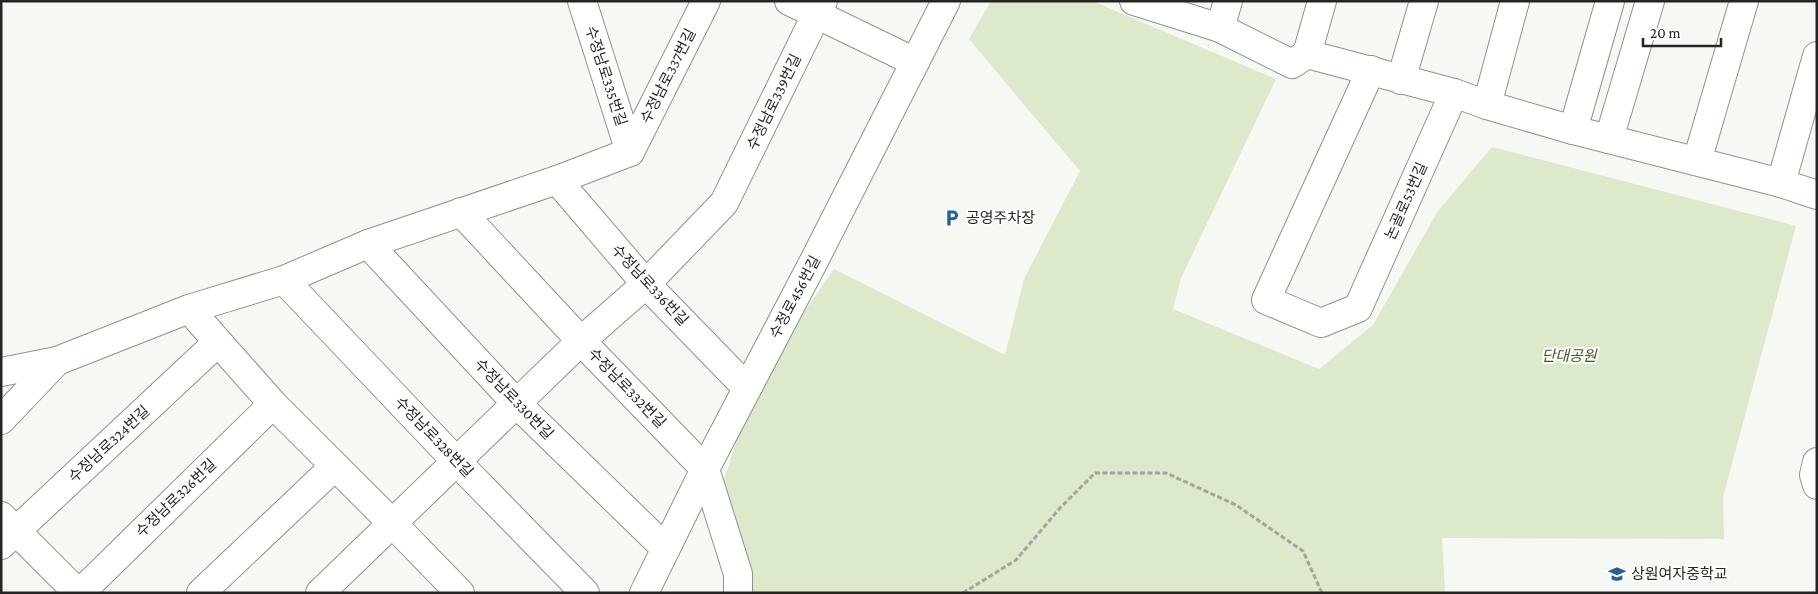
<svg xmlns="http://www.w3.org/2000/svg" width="1818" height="594" font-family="'Crimson Pro','Noto Sans KR',serif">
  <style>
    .green { fill: #dde9cb }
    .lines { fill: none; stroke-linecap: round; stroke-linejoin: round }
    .minor-casing { stroke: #90928e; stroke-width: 30 }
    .path { stroke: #a2a4a1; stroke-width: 3; stroke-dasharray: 5 2.5; stroke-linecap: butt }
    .minor { stroke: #fff; stroke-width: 28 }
    .labels { text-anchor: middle; stroke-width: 4; stroke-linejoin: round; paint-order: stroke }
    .street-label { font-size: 15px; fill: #252624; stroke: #fff }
    .poi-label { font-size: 15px; fill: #252624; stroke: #fff; text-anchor: start }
    .park-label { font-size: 15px; font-style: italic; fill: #465723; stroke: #fff }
  </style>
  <rect width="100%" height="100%" fill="#f6f8f4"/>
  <polygon class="green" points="991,1 1092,1 1276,79 1181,278 1173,309 1319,369 1373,325 1438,211 1492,147 1796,226 1723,497 1724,539 1442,538 1445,593 738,593 719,495 755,383 834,269 1005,355 1024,279 1080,171 969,39"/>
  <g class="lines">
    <g class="minor-casing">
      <g id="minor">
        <polyline points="582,1 630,152"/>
        <polyline points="789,1 915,62"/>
        <polyline points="1134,1 1220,28 1292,64 1307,54 1454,93 1487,105 1573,130 1781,183 1817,195"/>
        <polyline points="1220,28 1228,1"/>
        <polyline points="1307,54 1322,1"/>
        <polyline points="1371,70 1266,300 1321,323 1358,308 1454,93"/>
        <polyline points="1401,80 1424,1"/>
        <polyline points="1487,105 1515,1"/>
        <polyline points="1573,130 1610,1"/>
        <polyline points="1609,139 1650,1"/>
        <polyline points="630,152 706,1"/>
        <polyline points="1697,161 1744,1"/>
        <polyline points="557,180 646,284 747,388"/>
        <polyline points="1781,183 1817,56"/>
        <polyline points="461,212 581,341 705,469 738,574 738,593"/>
        <polyline points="368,244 517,404 665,548"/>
        <polyline points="284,280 457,462 585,593"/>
        <polyline points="189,309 273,404 392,523 460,593"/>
        <polyline points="1,372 57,361 189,309 284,280 368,244 557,180 630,152"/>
        <polyline points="1,420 57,361"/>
        <polyline points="1817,462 1814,475 1817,485"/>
        <polyline points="1,516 78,593"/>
        <polyline points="1,545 218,342"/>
        <polyline points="80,593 273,404"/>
        <polyline points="201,593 335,466"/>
        <polyline points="320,593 581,341 646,284 724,203 823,1"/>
        <polyline points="644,593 705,469 815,259 946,1"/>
      </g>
    </g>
    <polyline class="path" points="963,593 1016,560 1060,508 1095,473 1166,473 1236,505 1303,551 1322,593"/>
    <use href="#minor" class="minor"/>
  </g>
  <defs>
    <g id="parking-bare" transform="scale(1.35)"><path d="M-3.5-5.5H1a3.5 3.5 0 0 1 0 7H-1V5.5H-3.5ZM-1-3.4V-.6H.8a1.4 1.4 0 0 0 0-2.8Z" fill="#236197" stroke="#fff" stroke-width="2.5" paint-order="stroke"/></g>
    <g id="school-bare" transform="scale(1.35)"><path d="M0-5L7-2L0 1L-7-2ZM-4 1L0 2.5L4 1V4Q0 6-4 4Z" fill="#236197" stroke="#fff" stroke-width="2.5" paint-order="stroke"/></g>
  </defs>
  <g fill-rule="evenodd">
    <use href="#parking-bare" x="952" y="218"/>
    <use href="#school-bare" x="1617" y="574"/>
  </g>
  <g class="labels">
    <g class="street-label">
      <text transform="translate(606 76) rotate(72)" y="5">수정남로335번길</text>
      <text transform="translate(668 76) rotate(-63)" y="5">수정남로337번길</text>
      <text transform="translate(774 102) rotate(-64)" y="5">수정남로339번길</text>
      <text transform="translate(1406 201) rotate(-66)" y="5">논골로53번길</text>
      <text transform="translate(650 285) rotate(47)" y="5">수정남로336번길</text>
      <text transform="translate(795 297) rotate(-62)" y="5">수정로456번길</text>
      <text transform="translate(627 388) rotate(46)" y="5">수정남로332번길</text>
      <text transform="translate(514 399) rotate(46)" y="5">수정남로330번길</text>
      <text transform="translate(434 437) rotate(46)" y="5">수정남로328번길</text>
      <text transform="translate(109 444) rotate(-43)" y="5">수정남로324번길</text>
      <text transform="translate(176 498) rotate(-44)" y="5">수정남로326번길</text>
    </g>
    <g class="poi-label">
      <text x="966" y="223">공영주차장</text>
      <text x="1631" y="579">상원여자중학교</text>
    </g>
    <g class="park-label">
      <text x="1569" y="361">단대공원</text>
    </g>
  </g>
  <rect width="1818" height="594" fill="none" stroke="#252624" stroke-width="5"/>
  <path d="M1643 38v8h78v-8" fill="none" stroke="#252624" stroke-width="2.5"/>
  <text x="1650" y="38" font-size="15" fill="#252624" stroke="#ffffff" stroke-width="4" paint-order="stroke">20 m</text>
</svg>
